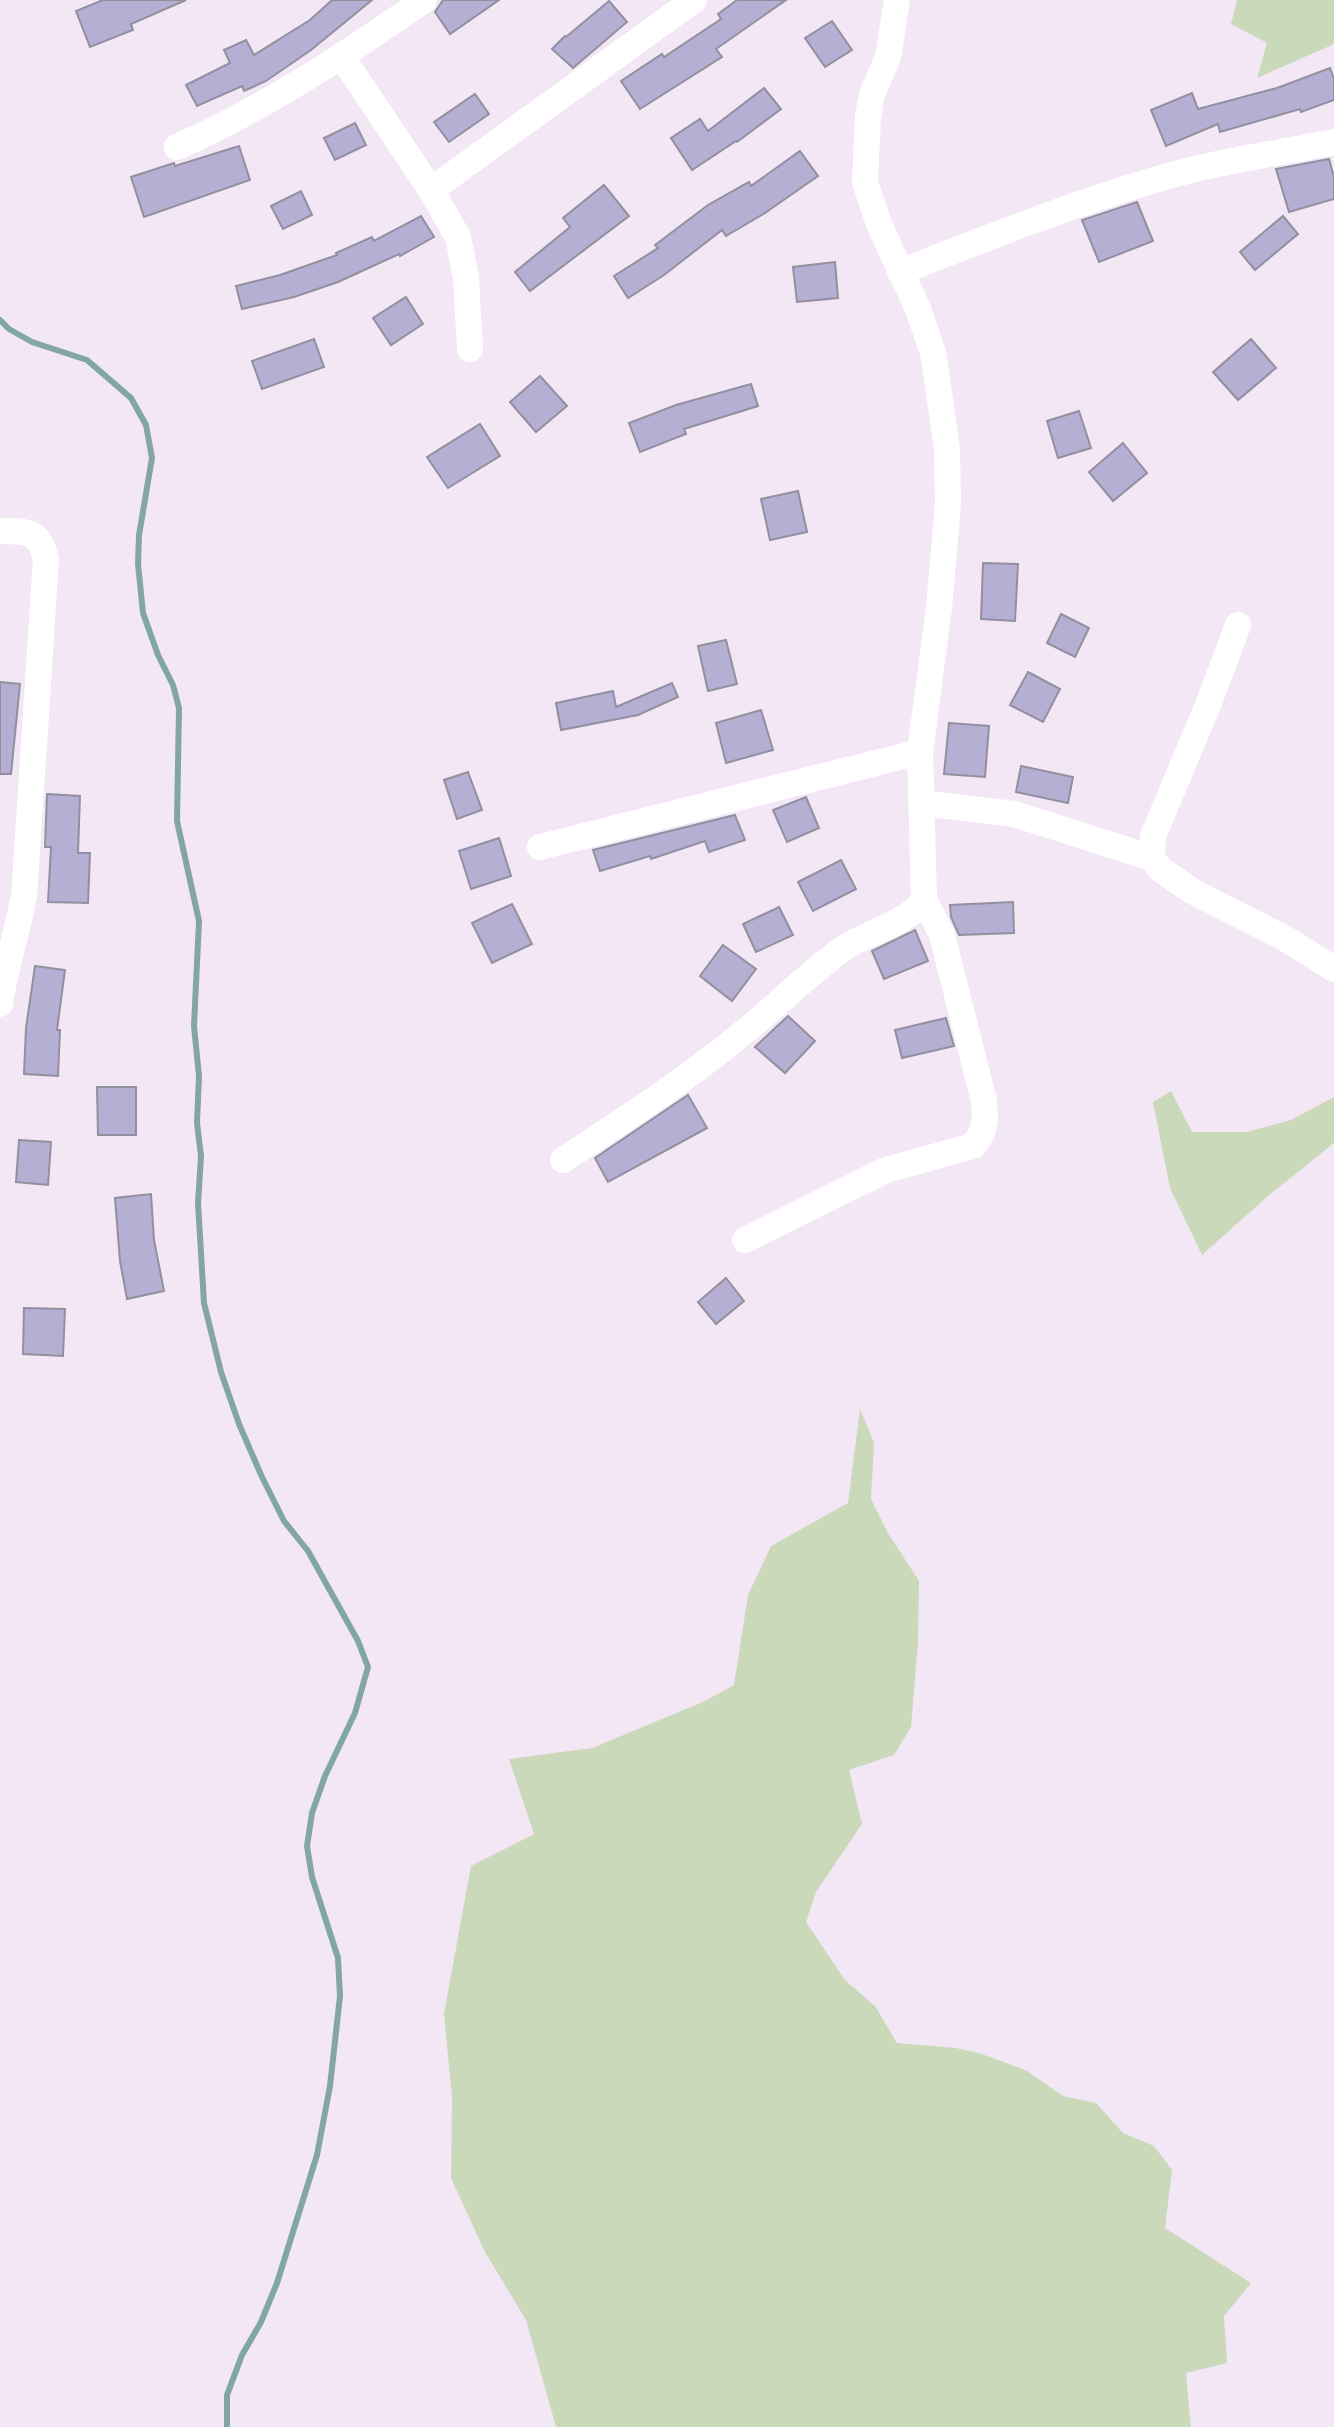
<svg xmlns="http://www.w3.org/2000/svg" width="1334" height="2427" font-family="'PT Sans Narrow',sans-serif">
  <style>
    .green { fill: #cad9ba }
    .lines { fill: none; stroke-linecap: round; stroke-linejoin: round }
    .stream { stroke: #82a5a7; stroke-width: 6 }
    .building { fill: #b5afd4; stroke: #928f9f; stroke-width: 2 }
    .minor { stroke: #fff; stroke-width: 26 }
  </style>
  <rect width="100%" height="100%" fill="#f3e7f6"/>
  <g class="green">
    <polygon points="1237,0 1334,0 1334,44 1257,78 1267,43 1231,24"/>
    <polygon points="1171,1091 1192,1132 1247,1132 1291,1120 1334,1097 1334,1143 1268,1196 1202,1255 1170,1188 1153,1102"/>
    <polygon points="860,1409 874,1443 871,1499 888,1533 919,1581 918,1641 911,1727 894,1755 849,1770 862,1824 816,1892 806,1922 845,1980 875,2006 897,2043 956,2048 982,2054 1027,2071 1063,2096 1096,2103 1123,2133 1154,2146 1172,2170 1165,2228 1251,2283 1224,2316 1227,2363 1186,2373 1191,2427 556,2427 526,2320 485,2252 451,2178 452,2097 444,2014 471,1866 534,1834 509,1759 592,1748 705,1701 734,1685 748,1595 771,1546 848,1503"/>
  </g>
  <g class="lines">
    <polyline class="stream" points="0,320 9,329 32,342 87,360 131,398 146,425 152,458 139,535 138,564 143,613 158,655 173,685 179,708 177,821 199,921 194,1026 199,1076 197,1123 201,1156 198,1203 204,1303 221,1372 239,1424 262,1477 284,1521 308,1551 358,1641 368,1667 355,1713 325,1776 312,1813 307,1846 312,1877 338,1958 340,1996 330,2086 317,2155 277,2283 261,2322 242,2355 227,2395 227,2427"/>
  </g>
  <g class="building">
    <polygon points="103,0 186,0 131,24 133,30 90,47 76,11"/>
    <polygon points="332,0 372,0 311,50 266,81 244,91 242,86 197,106 186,85 230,63 224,50 246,40 254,55 310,20"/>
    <polygon points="443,0 499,0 450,34 435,12"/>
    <polygon points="737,0 786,0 716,49 722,57 640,109 621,81 662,54 664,57 721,19 718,14"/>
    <polygon points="609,1 627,22 573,68 552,49 565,36 566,37"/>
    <polygon points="832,21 852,50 825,67 805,38"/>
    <polygon points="1330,68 1334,79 1334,100 1301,112 1300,109 1220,132 1218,124 1166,146 1151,110 1192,93 1198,109 1277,88"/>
    <polygon points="764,88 781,109 737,142 736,141 692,170 671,138 700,119 708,131"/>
    <polygon points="475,94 489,114 449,142 434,122"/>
    <polygon points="355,123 366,145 335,160 324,138"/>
    <polygon points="239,146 250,180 144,217 131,177 174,163 175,166"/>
    <polygon points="800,151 818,176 765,213 726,236 722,230 664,275 628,298 614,276 658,248 655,245 708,205 749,182 751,186"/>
    <polygon points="1329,159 1334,177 1334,199 1289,212 1276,169"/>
    <polygon points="604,185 629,216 530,291 515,272 570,227 563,218"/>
    <polygon points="301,191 312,215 283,229 271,206"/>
    <polygon points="1137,202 1153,241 1099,262 1082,220"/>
    <polygon points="421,216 434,237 400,256 399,254 338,282 294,297 242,309 236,286 280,275 337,255 336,253 372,237 374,241"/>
    <polygon points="1283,216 1298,234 1255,270 1240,252"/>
    <polygon points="835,262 838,298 797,302 793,267"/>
    <polygon points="406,297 423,324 391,345 373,318"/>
    <polygon points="314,339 324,367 262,389 252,361"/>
    <polygon points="1251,339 1276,368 1238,400 1213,372"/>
    <polygon points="540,376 567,406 536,432 510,402"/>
    <polygon points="751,384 758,406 684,429 686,434 640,452 629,423 676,405"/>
    <polygon points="1079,411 1091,448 1058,458 1047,421"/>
    <polygon points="480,424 500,456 448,488 427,457"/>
    <polygon points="1123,443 1147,473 1113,501 1089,472"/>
    <polygon points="798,491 807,532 770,540 761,499"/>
    <polygon points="983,563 1018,564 1015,621 981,619"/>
    <polygon points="1061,614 1089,628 1075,657 1047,643"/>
    <polygon points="726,640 737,684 708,691 698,646"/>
    <polygon points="1028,672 1060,689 1043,722 1010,705"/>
    <polygon points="0,682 20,684 11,774 0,774"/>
    <polygon points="672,683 678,697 638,715 561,730 556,703 613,691 616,707"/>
    <polygon points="761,710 773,750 726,763 716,723"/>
    <polygon points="949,723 989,726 985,777 944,774"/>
    <polygon points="1021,766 1073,777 1068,803 1016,792"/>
    <polygon points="468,772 482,810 457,819 444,780"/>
    <polygon points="47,794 80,796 78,853 90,853 88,903 48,902 51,847 45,847"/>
    <polygon points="806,797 819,828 787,842 773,810"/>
    <polygon points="735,815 745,840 709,852 705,841 651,859 650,856 600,871 593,850"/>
    <polygon points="499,838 511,876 471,889 459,851"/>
    <polygon points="841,860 856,889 813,911 798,882"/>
    <polygon points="1013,902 1014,933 959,935 951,917 950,905"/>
    <polygon points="512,904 532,944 492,963 472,923"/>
    <polygon points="779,907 793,935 756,952 743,924"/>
    <polygon points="915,930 928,961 884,979 872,951"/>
    <polygon points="723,945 756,969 732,1001 700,976"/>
    <polygon points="35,966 65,970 57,1030 60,1030 58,1076 24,1074 26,1028"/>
    <polygon points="788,1016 815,1041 785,1073 755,1047"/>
    <polygon points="946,1018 954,1046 902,1058 895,1030"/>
    <polygon points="97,1087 136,1087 136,1135 98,1135"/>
    <polygon points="688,1095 707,1128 608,1182 595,1158"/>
    <polygon points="19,1140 51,1142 48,1185 16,1182"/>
    <polygon points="151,1194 154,1240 164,1291 127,1299 120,1261 115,1198"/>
    <polygon points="726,1278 744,1301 716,1324 698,1302"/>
    <polygon points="24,1308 65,1309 63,1356 23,1354"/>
  </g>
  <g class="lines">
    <g class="minor">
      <polyline points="342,57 431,190 458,237 466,278 470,349"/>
      <path d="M 177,147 C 265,108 345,55 424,0"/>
      <polyline points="431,190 694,0"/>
      <path d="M 900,272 C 984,239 1067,206 1154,180 C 1213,162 1274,154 1334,142"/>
      <path d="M 0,531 C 27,531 40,530 46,560 L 24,896 C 17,933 5,968 0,1004"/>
      <polyline points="1238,625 1208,705 1153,836 1152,858 1160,869 1192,891 1286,939 1334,969"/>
      <polyline points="922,803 1014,814 1152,858"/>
      <polyline points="540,847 920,752"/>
      <path d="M 563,1160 C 622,1121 683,1082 738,1037 C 773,1009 805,977 841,950 C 867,931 905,926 924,900 L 920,752 L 939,608 L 948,504 L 947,448 L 933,353 L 918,309 L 879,224 L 865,182 L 868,117 L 872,94 L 888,57 L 897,0"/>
      <polyline points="745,1240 886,1170 973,1146 982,1133 985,1117 984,1101 942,935 924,900"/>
    </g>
  </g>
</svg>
